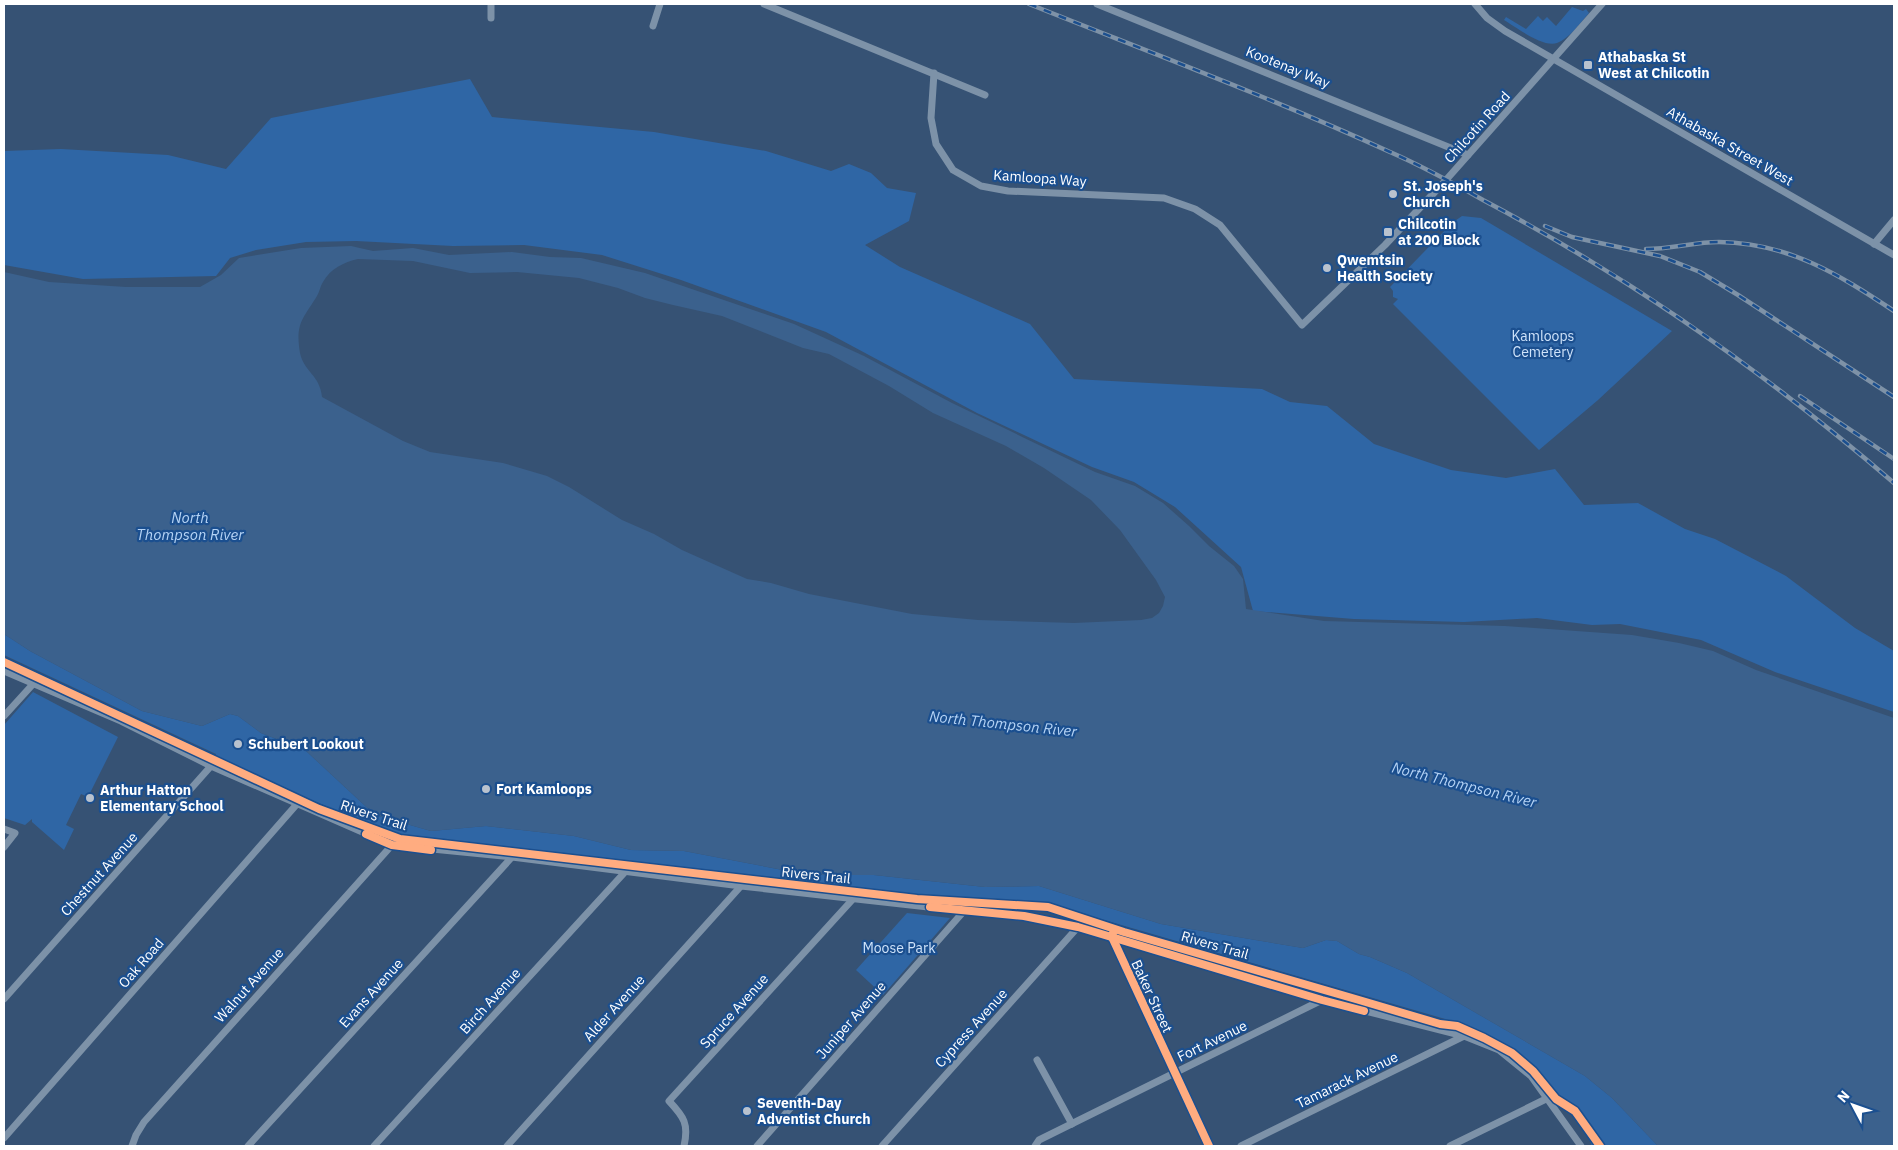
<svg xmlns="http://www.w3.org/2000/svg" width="1898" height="1150" font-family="'IBM Plex Sans',sans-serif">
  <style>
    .green { fill: #2f66a5 }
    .water { fill: #3b618d; fill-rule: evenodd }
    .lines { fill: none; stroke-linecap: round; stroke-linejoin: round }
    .street { stroke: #7d92a8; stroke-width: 7 }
    .rail-casing { stroke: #7e92a7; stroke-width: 4.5 }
    .rail { stroke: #1b4f8f; stroke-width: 2.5; stroke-dasharray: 8; stroke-linecap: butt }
    .cycleway-casing { stroke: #1b4f8f; stroke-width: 11 }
    .cycleway { stroke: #ffac80; stroke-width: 8 }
    .poi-dot { fill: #b9c2ce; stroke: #1b4f8f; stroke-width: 2 }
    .labels { text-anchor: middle; stroke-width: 4.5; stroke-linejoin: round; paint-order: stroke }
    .poi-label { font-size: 14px; font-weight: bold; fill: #fff; stroke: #1b4f8f; text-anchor: start }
    .street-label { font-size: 14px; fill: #fff; stroke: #1b4f8f }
    .park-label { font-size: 14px; fill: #cfe3fa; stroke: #1b4f8f }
    .water-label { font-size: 15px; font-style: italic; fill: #b5d3f5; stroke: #1b4f8f }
  </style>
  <rect width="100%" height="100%" fill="#365274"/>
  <g class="green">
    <path d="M 1572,7 L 1583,11 L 1586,9 L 1589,13 C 1580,23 1570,38 1557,43 C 1543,48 1516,27 1504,20 L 1506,17 L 1526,29 L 1538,16 L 1543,21 L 1547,17 L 1556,26 Z"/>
    <polygon points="470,79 492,117 654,132 766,151 831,171 849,164 871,173 887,188 916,193 909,221 865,245 900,267 1030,324 1074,379 1262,389 1290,402 1327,406 1374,444 1451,470 1506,478 1555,469 1584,505 1638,503 1685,529 1715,539 1786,576 1855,628 1894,651 1894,712 1775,672 1701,640 1620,624 1592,625 1537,618 1464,622 1354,619 1253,611 1241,567 1175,507 1134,482 1092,467 977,413 826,332 681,280 602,255 524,245 453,246 356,241 306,242 256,250 230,258 216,276 83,279 4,265 4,151 61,149 168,155 226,169 271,118"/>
    <polygon points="1462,216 1481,218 1672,331 1598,400 1539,450 1393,304 1398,299 1393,297 1393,291 1390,287 1452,223"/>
    <polygon points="4,634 30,651 142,711 202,726 230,714 238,716 261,733 305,750 375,815 431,831 486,826 574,836 631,850 684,851 809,875 874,875 985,887 1039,886 1161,924 1303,948 1326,940 1337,941 1359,954 1370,957 1407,973 1585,1076 1612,1098 1658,1146 1592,1146 1576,1108 1556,1095 1534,1069 1511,1049 1459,1023 1049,904 890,892 403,835 338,811 216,761 216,754 4,655"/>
    <polygon points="33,692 118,737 88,797 81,794 66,825 74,829 64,850 32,822 32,819 25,825 4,818 4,725"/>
    <polygon points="907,913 950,918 883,995 856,970"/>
  </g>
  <path class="water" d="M 351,246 L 373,251 L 413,248 L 449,255 L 512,252 L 550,257 L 581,258 L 645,273 L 794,324 L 864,356 L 952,403 L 1095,472 L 1135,486 L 1163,503 L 1189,526 L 1209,546 L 1234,566 L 1243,579 L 1246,609 L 1324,621 L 1505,626 L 1632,635 L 1679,643 L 1713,651 L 1756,670 L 1894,718 L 1894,1146 L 1658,1146 L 1612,1098 L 1585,1076 L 1407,973 L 1370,957 L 1359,954 L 1337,941 L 1326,940 L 1303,948 L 1161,924 L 1039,886 L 985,887 L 874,875 L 809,875 L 684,851 L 631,850 L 574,836 L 486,826 L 431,831 L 375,815 L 305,750 L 261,733 L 238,716 L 230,714 L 202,726 L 142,711 L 30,651 L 4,634 L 4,272 L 49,282 L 126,287 L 200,287 L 221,275 L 239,258 L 301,248 ZM 358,259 L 413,261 L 470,273 L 517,272 L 579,278 L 618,288 L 645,298 L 673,305 L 722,316 L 803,348 L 829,354 L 889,386 L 933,413 L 1006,446 L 1044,468 L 1091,500 L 1120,530 L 1156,580 L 1165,597 L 1163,606 L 1159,613 L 1152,618 L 1141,620 L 1074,623 L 978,620 L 912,614 L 809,594 L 771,583 L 747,579 L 682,550 L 654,534 L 622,520 L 569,487 L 547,476 L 503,463 L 430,452 L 403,441 L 322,397 C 320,375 304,372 300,353 C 295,323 303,319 317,296 C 320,291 320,286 323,282 C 330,269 344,262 358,259 Z"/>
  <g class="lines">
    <g class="street">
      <polyline points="764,4 985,95"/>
      <polyline points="1097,4 1468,155"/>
      <polyline points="1475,4 1487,18 1505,31 1894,255"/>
      <polyline points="491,18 491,4"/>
      <polyline points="653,26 660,4"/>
      <polyline points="934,73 931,118 936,144 953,170 981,186 1008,191 1164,198 1195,209 1220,225 1302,325 1385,245 1446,180 1602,4"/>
      <polyline points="1874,244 1894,220"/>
      <polyline points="4,671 121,721 211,766 392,845 512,857 741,886 964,911 1024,916 1078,927 1322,1000 1464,1036 1499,1050 1531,1076 1581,1146"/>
      <polyline points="4,716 34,683"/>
      <polyline points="4,829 15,833 4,847"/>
      <polyline points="1112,937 1209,1146"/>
      <polyline points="4,999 211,766"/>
      <polyline points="1037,1060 1072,1124"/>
      <polyline points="4,1138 297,804"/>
      <polyline points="132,1146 136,1135 144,1122 392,845"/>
      <polyline points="248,1146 512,857"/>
      <polyline points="374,1146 625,872"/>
      <polyline points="507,1146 741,886"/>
      <path d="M 684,1146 C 689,1124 684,1117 669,1101 L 853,899"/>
      <polyline points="757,1146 964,911"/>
      <polyline points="882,1146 1078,927"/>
      <polyline points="1035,1146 1039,1140 1322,1000"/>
      <polyline points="1241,1146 1464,1036"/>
      <polyline points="1450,1146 1548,1098"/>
    </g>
    <g class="rail-casing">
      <g id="rail">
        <path d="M 1029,4 C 1149,52 1272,98 1390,152 C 1422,166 1453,183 1483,200 C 1633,279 1766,373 1894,483"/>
        <polyline points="1545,226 1572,237 1660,256 1700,272 1738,295 1894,397"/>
        <path d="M 1646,249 C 1671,249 1695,242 1719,242 C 1789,243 1838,274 1894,311"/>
        <polyline points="1800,396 1894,459"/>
      </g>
    </g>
    <use href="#rail" class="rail"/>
    <g class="cycleway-casing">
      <g id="cycleway">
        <polyline points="4,662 319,809 400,839 917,899 1048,907 1124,932 1359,1000 1440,1024 1457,1026 1484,1038 1512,1053 1533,1071 1556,1099 1575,1111 1600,1146"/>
        <polyline points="366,834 392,845 431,850"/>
        <polyline points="930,907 1024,916 1078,927 1322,1000 1364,1011"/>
        <polyline points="1113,933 1112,937 1209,1146"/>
      </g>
    </g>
    <use href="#cycleway" class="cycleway"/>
  </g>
  <g class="poi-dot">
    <rect x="1583" y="60" width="10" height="10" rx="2.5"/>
    <circle cx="1393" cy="194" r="5"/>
    <rect x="1383" y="227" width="10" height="10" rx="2.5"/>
    <circle cx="1327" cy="268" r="5"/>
    <circle cx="238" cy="744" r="5"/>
    <circle cx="486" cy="789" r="5"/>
    <circle cx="90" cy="798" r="5"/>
    <circle cx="747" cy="1111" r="5"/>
  </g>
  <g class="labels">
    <g class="poi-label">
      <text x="1598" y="62">Athabaska St<tspan x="1598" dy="16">West at Chilcotin</tspan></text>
      <text x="1403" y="191">St. Joseph's<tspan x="1403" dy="16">Church</tspan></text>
      <text x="1398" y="229">Chilcotin<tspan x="1398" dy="16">at 200 Block</tspan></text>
      <text x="1337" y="265">Qwemtsin<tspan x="1337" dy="16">Health Society</tspan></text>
      <text x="248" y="749">Schubert Lookout</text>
      <text x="496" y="794">Fort Kamloops</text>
      <text x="100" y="795">Arthur Hatton<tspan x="100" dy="16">Elementary School</tspan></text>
      <text x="757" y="1108">Seventh-Day<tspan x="757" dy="16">Adventist Church</tspan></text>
    </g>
    <g class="street-label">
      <text transform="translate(1288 67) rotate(22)" y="5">Kootenay Way</text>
      <text transform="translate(1477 127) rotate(-48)" y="5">Chilcotin Road</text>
      <text transform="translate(1730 146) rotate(30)" y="5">Athabaska Street West</text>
      <text transform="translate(1040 178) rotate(4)" y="5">Kamloopa Way</text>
      <text transform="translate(374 815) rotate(18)" y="5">Rivers Trail</text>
      <text transform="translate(99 874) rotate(-48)" y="5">Chestnut Avenue</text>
      <text transform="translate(816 875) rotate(6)" y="5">Rivers Trail</text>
      <text transform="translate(1215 945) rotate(16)" y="5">Rivers Trail</text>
      <text transform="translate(141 963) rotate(-49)" y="5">Oak Road</text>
      <text transform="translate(249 985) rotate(-48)" y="5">Walnut Avenue</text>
      <text transform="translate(371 993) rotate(-48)" y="5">Evans Avenue</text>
      <text transform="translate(1152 996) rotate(65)" y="5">Baker Street</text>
      <text transform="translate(490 1001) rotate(-48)" y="5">Birch Avenue</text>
      <text transform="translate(614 1008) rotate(-48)" y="5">Alder Avenue</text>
      <text transform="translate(734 1011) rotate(-48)" y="5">Spruce Avenue</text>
      <text transform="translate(851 1020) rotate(-49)" y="5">Juniper Avenue</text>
      <text transform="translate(971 1028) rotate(-48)" y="5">Cypress Avenue</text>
      <text transform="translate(1212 1041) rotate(-26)" y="5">Fort Avenue</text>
      <text transform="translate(1347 1080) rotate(-26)" y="5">Tamarack Avenue</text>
    </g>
    <g class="park-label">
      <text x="1543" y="341">Kamloops<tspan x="1543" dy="16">Cemetery</tspan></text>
      <text x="899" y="953">Moose Park</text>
    </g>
    <g class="water-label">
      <text x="190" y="523">North<tspan x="190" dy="17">Thompson River</tspan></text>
      <text transform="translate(1003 724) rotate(6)" y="5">North Thompson River</text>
      <text transform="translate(1464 785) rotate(14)" y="5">North Thompson River</text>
    </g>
  </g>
  <rect width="1898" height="1150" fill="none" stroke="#ffffff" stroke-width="10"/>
  <g transform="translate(1853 1105) rotate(311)" stroke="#1b4f8f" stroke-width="4" paint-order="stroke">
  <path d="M0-4L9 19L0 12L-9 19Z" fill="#ffffff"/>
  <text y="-8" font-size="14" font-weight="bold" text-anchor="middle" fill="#ffffff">N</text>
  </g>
</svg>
